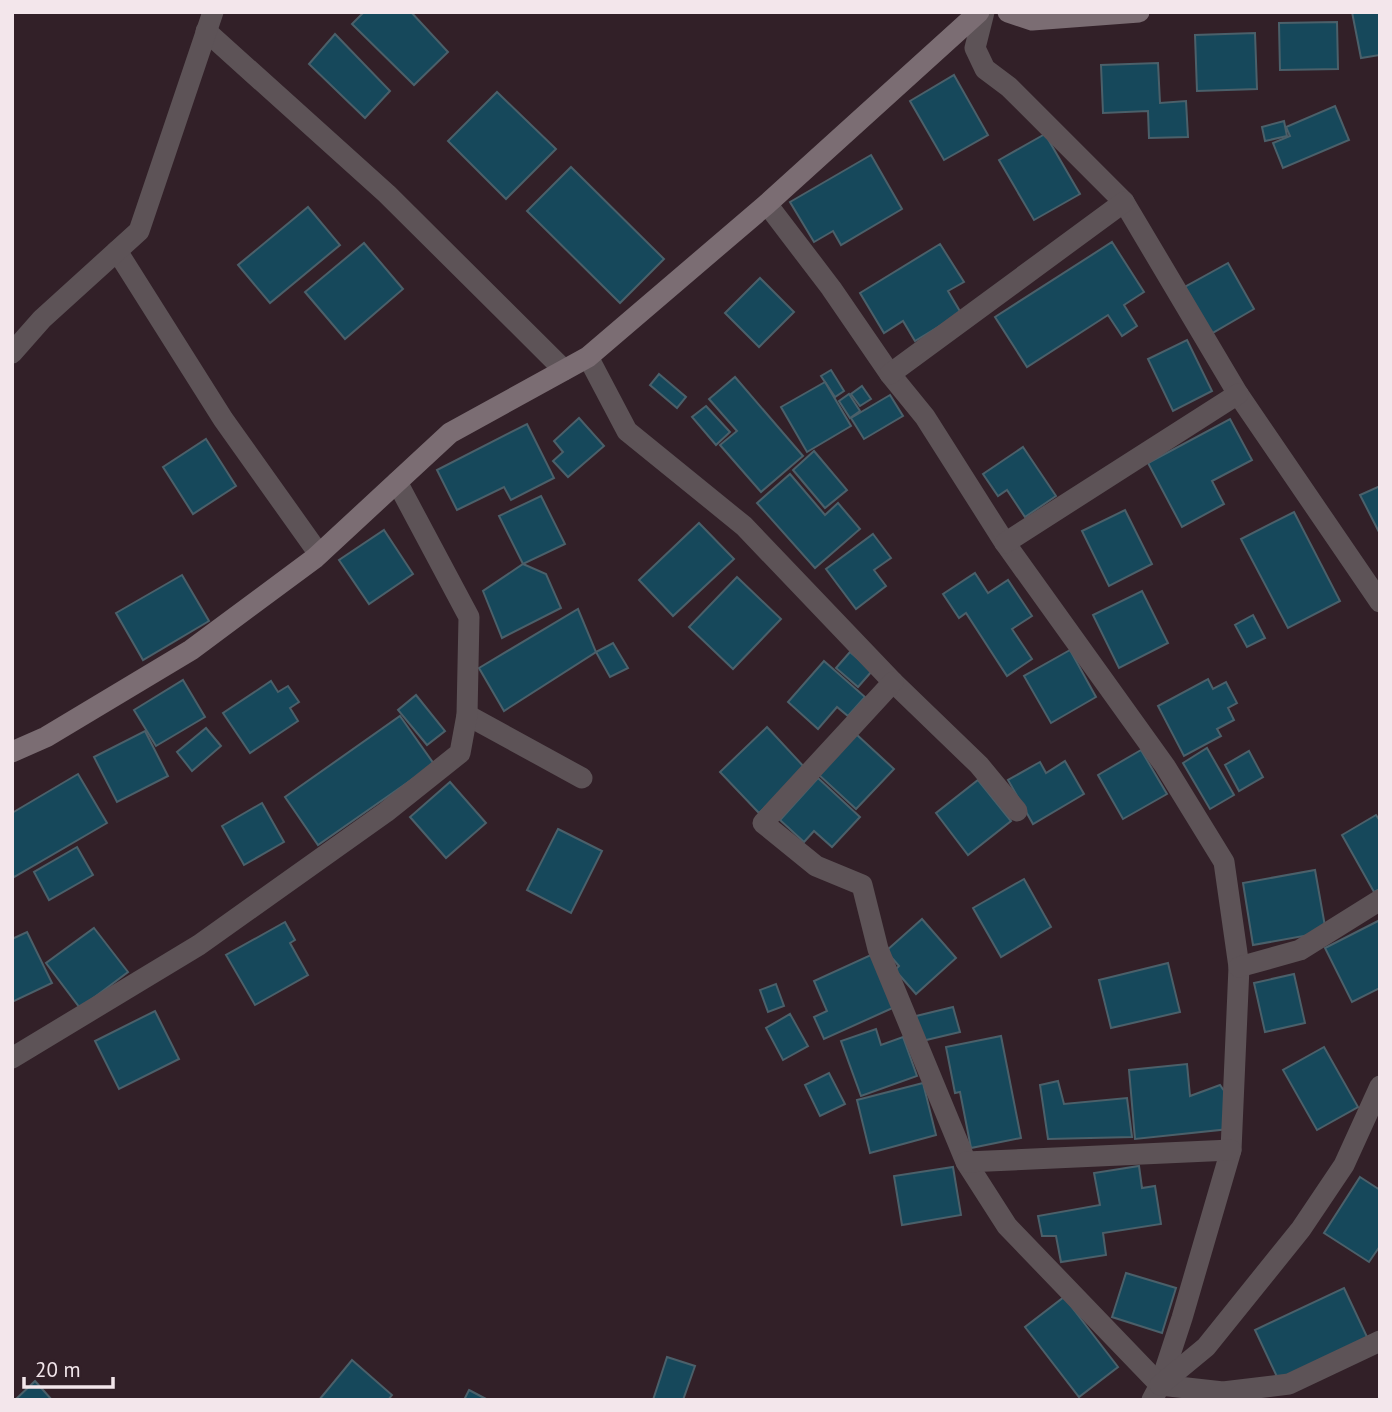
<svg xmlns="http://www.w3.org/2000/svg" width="1392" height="1412" font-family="'PT Sans',sans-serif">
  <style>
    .building { fill: #16485b; stroke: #4b606a; stroke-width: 2 }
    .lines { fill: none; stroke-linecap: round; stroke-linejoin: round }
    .minor { stroke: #5d5357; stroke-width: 21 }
    .tertiary { stroke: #5d5357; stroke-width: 21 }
    .secondary { stroke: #7b6d73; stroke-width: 21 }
  </style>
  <rect width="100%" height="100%" fill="#322028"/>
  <g class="building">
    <polygon points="364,12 411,12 448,52 414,85 352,24"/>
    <polygon points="1352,12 1380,12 1380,55 1361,58"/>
    <polygon points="1337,22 1338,69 1280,70 1279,23"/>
    <polygon points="1255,33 1257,89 1197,91 1195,35"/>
    <polygon points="335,34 390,91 365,118 309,64"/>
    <polygon points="1158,63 1160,103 1186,101 1188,137 1149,138 1148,111 1103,113 1101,65"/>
    <polygon points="954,75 988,135 944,160 910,101"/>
    <polygon points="497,92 556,149 506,199 448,141"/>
    <polygon points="1335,106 1349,140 1283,168 1273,143 1290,136 1286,127"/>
    <polygon points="1284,121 1287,136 1265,141 1262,127"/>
    <polygon points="1045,134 1080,194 1034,220 999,160"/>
    <polygon points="871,155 902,209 841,245 833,231 814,242 790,202"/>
    <polygon points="571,167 664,259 620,303 527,211"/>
    <polygon points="308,207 340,245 270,303 238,265"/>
    <polygon points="1112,242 1144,292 1124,305 1137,326 1122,336 1108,315 1027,367 995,317"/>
    <polygon points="364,243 403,289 345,339 305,292"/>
    <polygon points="940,244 964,282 948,291 961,313 915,341 903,321 884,333 860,293"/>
    <polygon points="1228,263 1254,309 1209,335 1183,288"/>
    <polygon points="760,278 794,312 759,347 725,313"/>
    <polygon points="1187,340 1212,391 1173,411 1148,359"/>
    <polygon points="831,370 844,391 835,397 821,376"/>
    <polygon points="659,374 686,397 677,408 650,385"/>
    <polygon points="735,377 803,456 761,492 720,445 737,431 709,399"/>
    <polygon points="825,382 851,426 807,452 781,407"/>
    <polygon points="862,386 871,399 860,406 851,394"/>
    <polygon points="849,394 860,411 850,418 839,401"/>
    <polygon points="890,395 903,416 864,439 851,418"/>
    <polygon points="706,406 730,432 716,445 692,417"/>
    <polygon points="579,418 604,446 568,477 553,461 563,452 554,441"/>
    <polygon points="1230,419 1252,460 1212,481 1224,504 1182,527 1148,463"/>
    <polygon points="527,424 554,478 511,500 504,487 457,510 437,470"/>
    <polygon points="206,439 236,486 193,514 163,467"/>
    <polygon points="1023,447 1056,496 1025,517 1007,490 998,496 983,474"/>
    <polygon points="814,451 847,490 825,508 793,470"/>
    <polygon points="790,474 825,515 838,503 860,529 815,568 757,503"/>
    <polygon points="1380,486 1380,534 1360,495"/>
    <polygon points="541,496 565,544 523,564 499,516"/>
    <polygon points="1125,510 1152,564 1109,586 1082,531"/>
    <polygon points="1294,512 1340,601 1288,628 1241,539"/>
    <polygon points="699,523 734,559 673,616 639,580"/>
    <polygon points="384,530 413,574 369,604 339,560"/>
    <polygon points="873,534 891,558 874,570 886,586 856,609 826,569"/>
    <polygon points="523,564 546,574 561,608 502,638 483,591"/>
    <polygon points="975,573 988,593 1008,580 1032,616 1012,629 1032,659 1007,676 966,613 959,618 943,594"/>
    <polygon points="182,575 209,621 143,660 116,613"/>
    <polygon points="737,577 781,619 733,669 689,627"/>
    <polygon points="1142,591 1168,643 1119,668 1093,615"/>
    <polygon points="578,609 596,652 504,711 479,668"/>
    <polygon points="1253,615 1265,638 1247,647 1235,625"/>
    <polygon points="613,643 628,668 610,677 596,652"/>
    <polygon points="1070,650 1096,697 1051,723 1024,676"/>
    <polygon points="850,652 872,671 858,687 836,668"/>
    <polygon points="824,661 865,697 848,716 837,707 818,729 788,702"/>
    <polygon points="1208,679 1213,689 1226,682 1237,703 1228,708 1234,720 1217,729 1221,736 1184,756 1158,706"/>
    <polygon points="183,680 205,717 156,746 134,710"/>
    <polygon points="271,681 278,692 288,686 299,702 290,708 298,721 250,753 223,713"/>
    <polygon points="416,695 445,731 427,745 398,710"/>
    <polygon points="400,716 434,764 318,845 285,797"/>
    <polygon points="767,727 806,769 759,813 720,772"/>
    <polygon points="206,728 221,746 192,771 177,752"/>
    <polygon points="145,731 168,776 117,802 94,757"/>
    <polygon points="856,734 894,769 856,809 818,774"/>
    <polygon points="1207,748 1234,795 1210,809 1183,763"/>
    <polygon points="1141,750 1167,794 1123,819 1098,775"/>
    <polygon points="1249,751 1263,777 1239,791 1225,765"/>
    <polygon points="1065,761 1084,794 1033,824 1008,780 1040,762 1046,773"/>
    <polygon points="78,774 107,823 14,877 12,873 12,813"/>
    <polygon points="818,778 860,817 832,847 814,831 804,842 780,820"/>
    <polygon points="978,780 1011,821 968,855 936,813"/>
    <polygon points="450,782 486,823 446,858 410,817"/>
    <polygon points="262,803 284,842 244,865 222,826"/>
    <polygon points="1376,815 1380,821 1380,889 1374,892 1342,835"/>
    <polygon points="558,829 602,851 571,913 527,890"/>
    <polygon points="77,847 93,875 49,900 34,872"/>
    <polygon points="1315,870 1326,932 1253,945 1243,883"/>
    <polygon points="1024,879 1051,927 1001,957 973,908"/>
    <polygon points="922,919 956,958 916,994 895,970 899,966 886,951"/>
    <polygon points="1380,920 1380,988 1352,1002 1325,948"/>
    <polygon points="285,922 295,940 290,943 308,975 255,1005 226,955"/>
    <polygon points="94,928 128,972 80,1008 46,963"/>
    <polygon points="27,932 52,983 12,1002 12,939"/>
    <polygon points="873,954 897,1006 824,1039 814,1017 827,1011 814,981"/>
    <polygon points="1168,963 1180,1012 1111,1028 1099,980"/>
    <polygon points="1294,974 1305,1023 1265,1032 1254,983"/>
    <polygon points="776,984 784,1006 768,1012 760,990"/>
    <polygon points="953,1007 960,1032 922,1041 916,1016"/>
    <polygon points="155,1011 179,1059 119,1089 95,1041"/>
    <polygon points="790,1014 808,1046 783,1060 766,1028"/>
    <polygon points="876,1029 881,1045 903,1037 917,1076 861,1096 841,1041"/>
    <polygon points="1001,1036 1021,1138 971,1148 960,1092 955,1093 946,1047"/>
    <polygon points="1324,1047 1358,1107 1317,1130 1283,1070"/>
    <polygon points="1187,1064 1190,1096 1220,1085 1225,1092 1229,1129 1135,1139 1129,1070"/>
    <polygon points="829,1073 845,1104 820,1116 805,1085"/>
    <polygon points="1058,1081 1064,1104 1127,1098 1132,1137 1048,1139 1040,1085"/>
    <polygon points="923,1083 936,1135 870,1153 857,1100"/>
    <polygon points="1139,1166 1142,1188 1155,1186 1161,1224 1103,1233 1106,1255 1061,1262 1056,1236 1042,1236 1038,1216 1100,1205 1094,1173"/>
    <polygon points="953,1167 961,1215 902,1225 894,1176"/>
    <polygon points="1360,1177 1380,1190 1380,1246 1369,1262 1324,1233"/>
    <polygon points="1126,1273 1176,1288 1162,1333 1112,1317"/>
    <polygon points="1344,1288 1368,1339 1279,1381 1255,1330"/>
    <polygon points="1064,1297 1118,1367 1079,1397 1025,1327"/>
    <polygon points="667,1357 695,1366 683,1400 653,1400"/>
    <polygon points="352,1360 392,1395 388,1400 319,1400"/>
    <polygon points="35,1381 52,1400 15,1400"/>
    <polygon points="469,1390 488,1400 464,1400"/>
  </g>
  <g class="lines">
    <g class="minor">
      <polyline points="984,12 975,48 985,69 1009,87 1124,202 1238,394 1380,602"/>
      <polyline points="206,31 387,194 564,370"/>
      <polyline points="767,204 831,288 890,374 925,417 1005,543 1165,766 1224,862 1239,967 1231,1150 1182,1318 1160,1385 1152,1400"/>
      <polyline points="117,251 223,419 319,554"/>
      <polyline points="588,357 627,431 744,526 893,682 979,765 1017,811"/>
      <polyline points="890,374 1124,202"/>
      <polyline points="1005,543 1238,394"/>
      <polyline points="893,682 763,823 816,866 862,885 878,949 966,1162 1007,1226 1160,1385 1223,1392 1289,1384 1380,1341"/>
      <polyline points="467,715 582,778"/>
      <polyline points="1239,967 1300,950 1380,900"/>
      <polyline points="12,1058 199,945 386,812 460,753 467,715 469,617 397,482"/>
      <polyline points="966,1162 1231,1150"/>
      <polyline points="1160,1385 1206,1347 1301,1229 1344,1165 1380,1086"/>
    </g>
    <polyline class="tertiary" points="12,353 42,319 139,231 213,12"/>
    <g class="secondary">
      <polyline points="1008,12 1032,20 1139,12"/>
      <polyline points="12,752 46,737 191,650 315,558 450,433 588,357 767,204 979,12"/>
    </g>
  </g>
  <rect width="1392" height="1412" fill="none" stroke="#f3e6eb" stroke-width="28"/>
  <path d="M24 1377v10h89v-10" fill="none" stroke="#f3e6eb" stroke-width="3.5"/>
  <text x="35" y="1377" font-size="21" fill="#f3e6eb" stroke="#322028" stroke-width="5" paint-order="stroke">20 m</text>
</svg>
